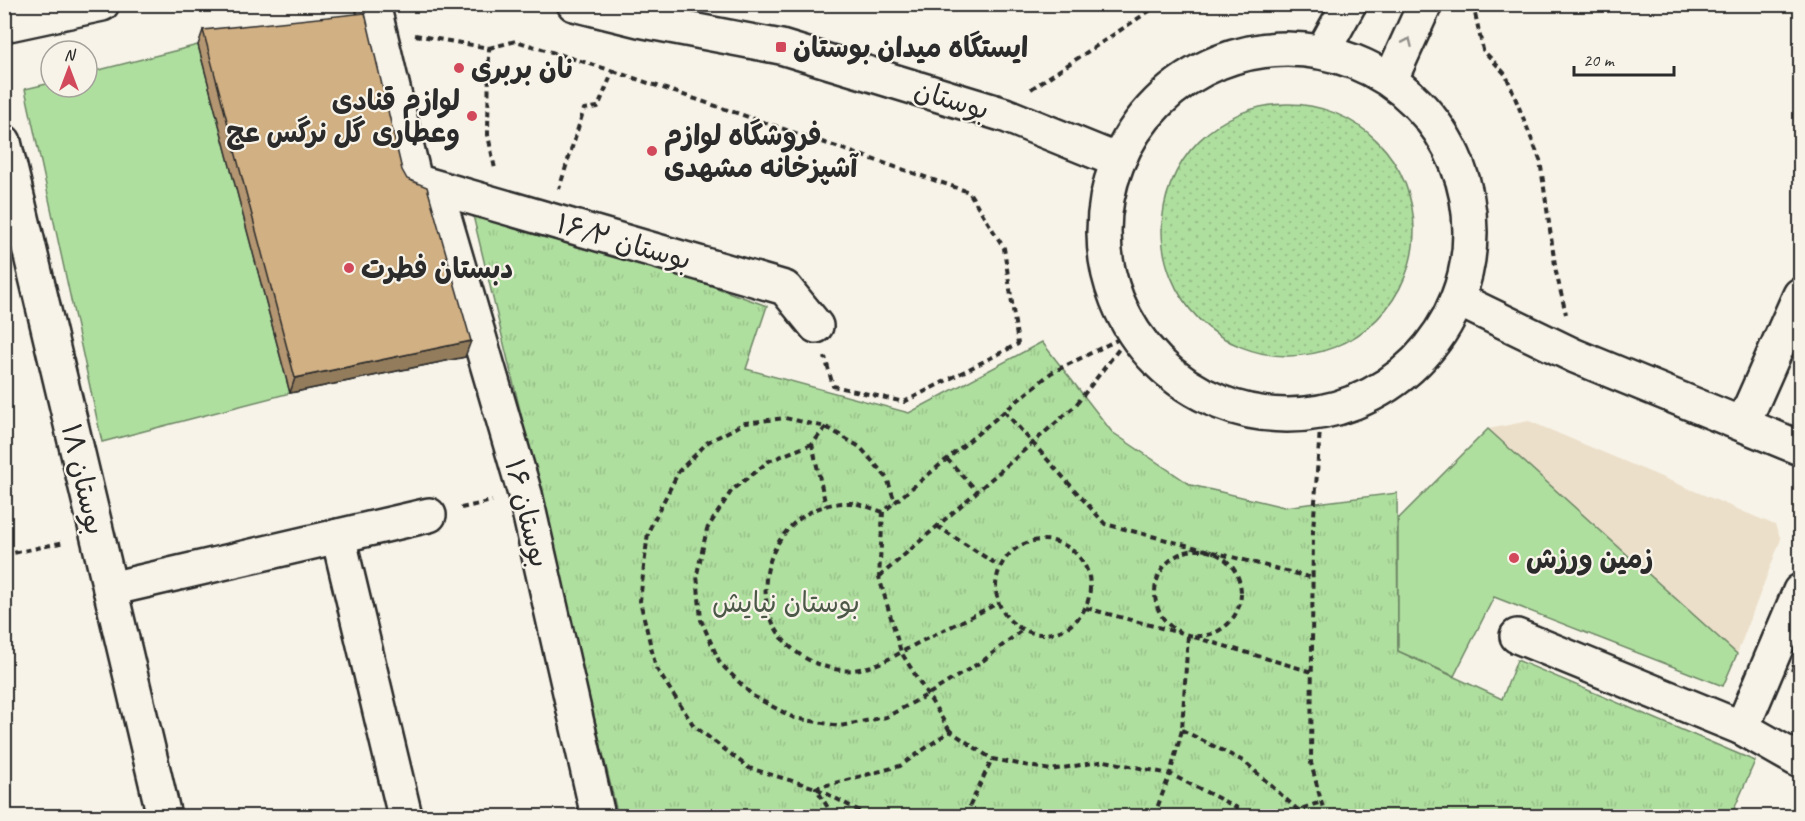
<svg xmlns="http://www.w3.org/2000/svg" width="1805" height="821" font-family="Caveat,'Playpen Sans Arabic',sans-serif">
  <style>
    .built { fill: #ecdfca }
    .grass { fill: url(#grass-dots); stroke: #6d8565; stroke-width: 1.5 }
    .park { fill: url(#park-tufts); stroke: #6d8565; stroke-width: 1.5 }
    .garden { fill: #afdf9f; stroke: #6d8565; stroke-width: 1.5 }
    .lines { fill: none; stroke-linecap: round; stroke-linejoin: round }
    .minor-casing { stroke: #2b2b2b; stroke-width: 38 }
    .path { stroke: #2b2b2b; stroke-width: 4; stroke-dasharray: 6 4.5; stroke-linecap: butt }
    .minor { stroke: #f7f3e8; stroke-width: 33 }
    .wall { fill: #b49772; stroke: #2b2b2b; stroke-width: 1.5 }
    .shaded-wall { fill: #927b5c; stroke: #2b2b2b; stroke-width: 1.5 }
    .building { fill: #d1b084; stroke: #2b2b2b; stroke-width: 1.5 }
    .oneway { stroke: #918f8a }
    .poi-dot { fill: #d1495b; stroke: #f7f3e8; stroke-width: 2 }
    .labels { text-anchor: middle; stroke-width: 4.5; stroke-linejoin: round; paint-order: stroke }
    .poi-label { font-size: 28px; font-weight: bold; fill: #2b2b2b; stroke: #f7f3e8; text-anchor: start }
    .street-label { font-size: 28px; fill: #2b2b2b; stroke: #f7f3e8 }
    .park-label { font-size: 28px; fill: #4c5848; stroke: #f7f3e8 }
  </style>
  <defs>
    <pattern id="grass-dots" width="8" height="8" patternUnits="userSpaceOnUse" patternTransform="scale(1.5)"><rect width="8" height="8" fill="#afdf9f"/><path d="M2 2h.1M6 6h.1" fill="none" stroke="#97c089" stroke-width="1.8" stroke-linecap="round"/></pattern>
    <pattern id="park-tufts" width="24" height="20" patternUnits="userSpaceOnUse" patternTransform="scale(1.5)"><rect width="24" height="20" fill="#afdf9f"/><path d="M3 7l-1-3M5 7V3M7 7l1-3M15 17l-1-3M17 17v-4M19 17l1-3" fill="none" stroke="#97c089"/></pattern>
  </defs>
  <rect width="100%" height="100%" fill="#f7f3e8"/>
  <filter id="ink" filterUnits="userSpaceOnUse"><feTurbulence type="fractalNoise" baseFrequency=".0167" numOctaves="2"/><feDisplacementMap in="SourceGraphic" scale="12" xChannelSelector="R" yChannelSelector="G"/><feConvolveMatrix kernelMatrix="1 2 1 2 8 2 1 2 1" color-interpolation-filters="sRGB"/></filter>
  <g filter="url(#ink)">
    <polygon class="built" points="1529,421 1775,525 1781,539 1737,654 1488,429"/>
    <circle class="grass" cx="1288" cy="230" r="126"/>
    <polygon class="park" points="469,199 767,306 746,369 909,413 1042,342 1112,432 1191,485 1284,507 1397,493 1398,651 1502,699 1517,660 1755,761 1731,816 618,816"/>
    <g class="garden">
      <polygon points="198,45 290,393 102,442 25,89 51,83 51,87 87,87 87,73"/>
      <polygon points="1488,429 1737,654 1723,686 1494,597 1454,676 1398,651 1398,519"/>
    </g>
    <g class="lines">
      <g class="minor-casing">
        <g id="minor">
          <polyline points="373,4 415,181 785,288 816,326"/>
          <polyline points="574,4 639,20 781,47 1005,115 1116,160"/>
          <polyline points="4,25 102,4"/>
          <circle cx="1287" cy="232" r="183"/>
          <polyline points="1323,51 1349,4"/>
          <polyline points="1391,79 1425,4"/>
          <polyline points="4,142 164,816"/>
          <polyline points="443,213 525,494 598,816"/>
          <polyline points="1459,300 1575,356 1800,448"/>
          <polyline points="1743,424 1800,295"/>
          <polyline points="338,536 405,816"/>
          <polyline points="110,589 429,515"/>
          <polyline points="1800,591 1742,728 1800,761"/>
          <polyline points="1517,636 1742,728"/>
        </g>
      </g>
      <g class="path">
        <polyline points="1473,4 1483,50 1506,75 1540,160 1556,272 1566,314"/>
        <polyline points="415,35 489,48 488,135 495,169"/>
        <polyline points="489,48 516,41 613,71 598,107 584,109 559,189"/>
        <polyline points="613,71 969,192 1004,248 1018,344 904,402 833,386 825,357"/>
        <polyline points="1031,89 1160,4"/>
        <polyline points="1004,411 1105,524 1313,578"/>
        <polyline points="1321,414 1313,531 1311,763 1325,816"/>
        <polyline points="826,427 812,444 826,506"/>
        <polyline points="812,444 769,461 732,490 707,529 697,574 701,620 720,663 753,696 794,718 840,726 886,717 927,695 984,660 1022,630"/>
        <polyline points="947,459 977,491"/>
        <polyline points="461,508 492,501"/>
        <path d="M 883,512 C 873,509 862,504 852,503 C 764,499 731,622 811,661 C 824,667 840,672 854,670 C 878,667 896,655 916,644 C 944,630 971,617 998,603"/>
        <polyline points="937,526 999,566"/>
        <circle cx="1043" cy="587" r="47"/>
        <circle cx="1198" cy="593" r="43"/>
        <polyline points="4,555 65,542"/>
        <polyline points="879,577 1075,406 1129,336"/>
        <polyline points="1086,608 1176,632"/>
        <polyline points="1194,637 1312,672"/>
        <polyline points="1182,730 1245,762 1298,810 1321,802"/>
        <polyline points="950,731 901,652 879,577 883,512 1051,373 1131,333"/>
        <polyline points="551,816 565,813"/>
        <polyline points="833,816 816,788 900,766 950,731 992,759 1051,770 1105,761 1170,774 1236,807 1244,816"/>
        <polyline points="869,816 816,788 749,768 694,726 656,668 640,601 648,532 679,471 708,442 745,423 785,418 826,427 860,447 887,478 895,502"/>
        <polyline points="965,816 992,759"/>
        <polyline points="1154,816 1170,774 1182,730 1188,635"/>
      </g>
      <use href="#minor" class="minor"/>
    </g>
    <g class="wall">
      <polygon points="203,30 465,357 290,393 198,45"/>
      <polygon points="1800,644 1800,673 1791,670"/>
    </g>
    <polygon class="shaded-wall" points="471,341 465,357 290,393 295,378"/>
    <g class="building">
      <polygon points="365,13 402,170 407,179 427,187 471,341 295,378 203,30"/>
      <polygon points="1800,644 1800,659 1795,657"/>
    </g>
    <defs><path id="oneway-chevron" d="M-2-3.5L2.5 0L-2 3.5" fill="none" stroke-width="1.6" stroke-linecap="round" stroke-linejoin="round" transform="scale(1.5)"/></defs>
    <use class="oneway" href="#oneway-chevron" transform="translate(1408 42) rotate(-66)"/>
  </g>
  <g class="poi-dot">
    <rect x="775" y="41" width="12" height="12" rx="3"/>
    <circle cx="459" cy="68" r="6"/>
    <circle cx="472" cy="116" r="6"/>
    <circle cx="652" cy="151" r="6"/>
    <circle cx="349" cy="268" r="6"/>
    <circle cx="1514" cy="558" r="6"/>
  </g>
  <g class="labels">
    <g class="poi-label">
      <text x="793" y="57">ایستگاه میدان بوستان</text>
      <text x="471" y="78">نان بربری</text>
      <text x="460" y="110" text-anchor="end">لوازم قنادی<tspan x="460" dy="32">وعطاری گل نرگس عج</tspan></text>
      <text x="664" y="145">فروشگاه لوازم<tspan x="664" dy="32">آشپزخانه مشهدی</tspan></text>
      <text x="361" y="278">دبستان فطرت</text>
      <text x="1526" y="568">زمین ورزش</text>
    </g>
    <g class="street-label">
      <text transform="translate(952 99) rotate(17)" y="10">بوستان</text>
      <text transform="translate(624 241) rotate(16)" y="10">بوستان ۱۶/۲</text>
      <text transform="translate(84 479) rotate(77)" y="10">بوستان ۱۸</text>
      <text transform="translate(528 513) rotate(76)" y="10">بوستان ۱۶</text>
    </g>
    <g class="park-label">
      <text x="786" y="612">بوستان نیایش</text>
    </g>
  </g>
  <rect width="1805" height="821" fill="none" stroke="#f7f3e8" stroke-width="24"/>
  <rect x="12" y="12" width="1781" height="797" fill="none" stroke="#2b2b2b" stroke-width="2" filter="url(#ink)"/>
  <g transform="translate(69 69)"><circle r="28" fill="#f7f3e8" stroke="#a5a39c" stroke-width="1.5"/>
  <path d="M0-4.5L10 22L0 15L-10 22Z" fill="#d1495b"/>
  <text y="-9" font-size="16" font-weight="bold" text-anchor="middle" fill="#2b2b2b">N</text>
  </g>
  <path d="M1574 66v9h100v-9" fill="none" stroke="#2b2b2b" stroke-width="3"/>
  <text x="1583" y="66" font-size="18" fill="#2b2b2b" stroke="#f7f3e8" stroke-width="4.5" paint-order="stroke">20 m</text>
</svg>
